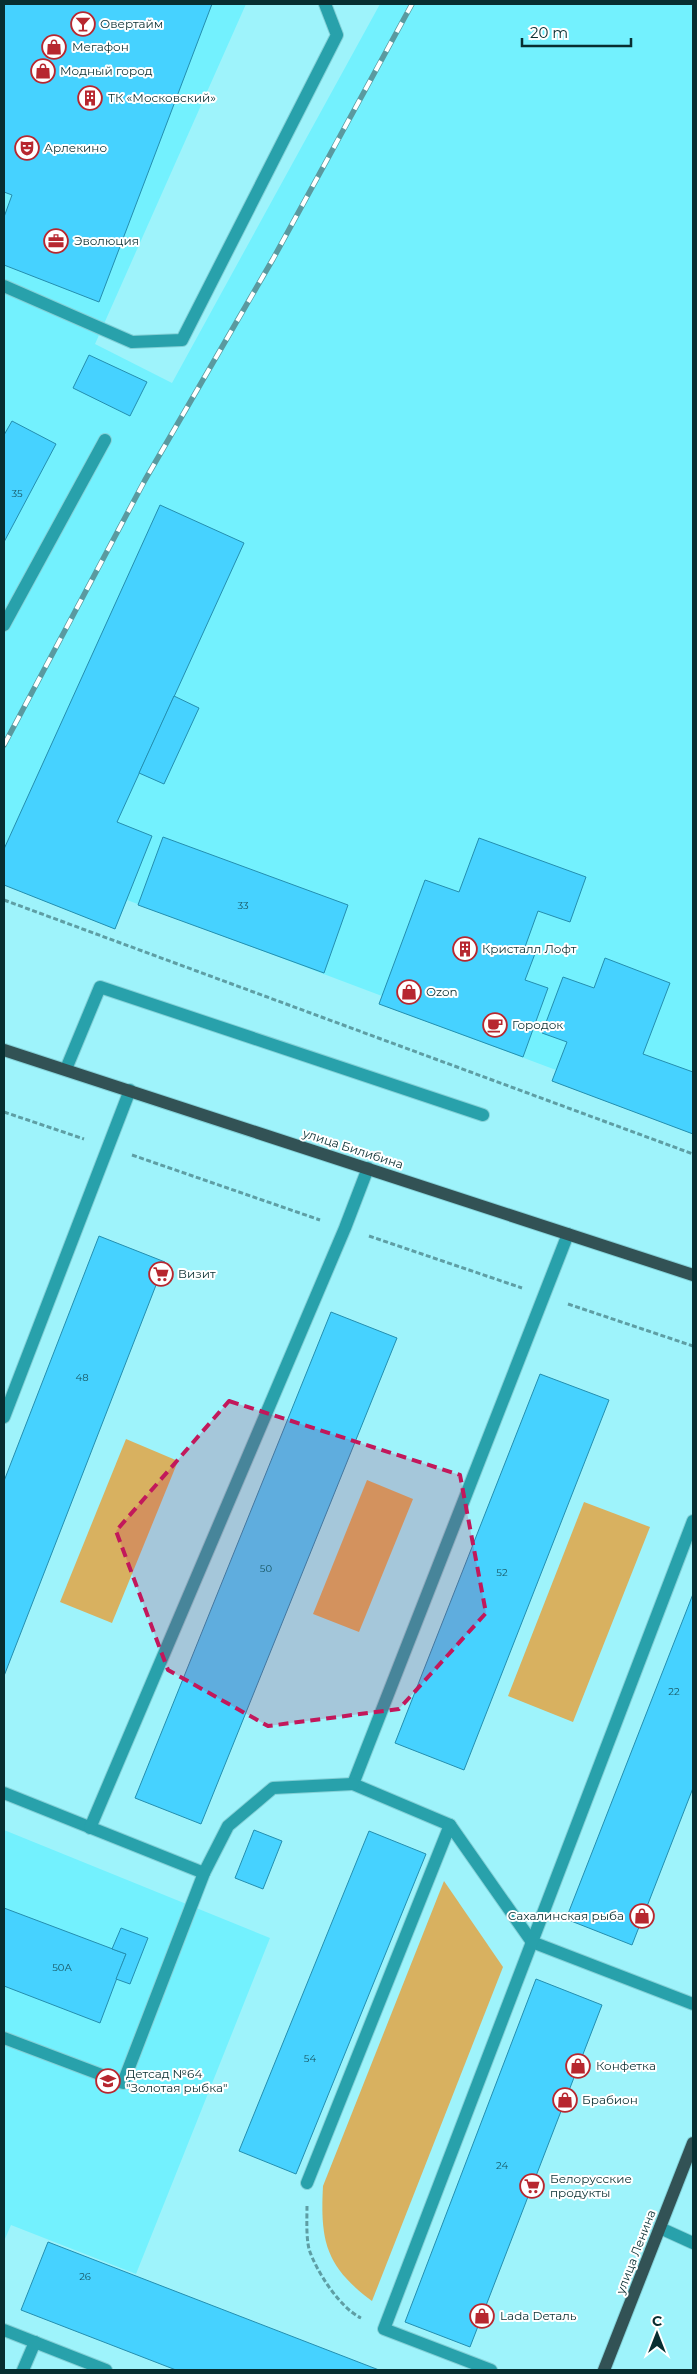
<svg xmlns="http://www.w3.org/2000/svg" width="697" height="2374" font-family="Montserrat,sans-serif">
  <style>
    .built { fill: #73f1fe }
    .green { fill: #d8b160 }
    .building { fill: #46d2ff; stroke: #248eaf }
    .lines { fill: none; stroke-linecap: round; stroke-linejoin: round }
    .minor-casing { stroke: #83d0d7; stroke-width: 14 }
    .major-casing { stroke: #83d0d7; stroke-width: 14 }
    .path { stroke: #5e9ea4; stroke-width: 3; stroke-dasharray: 5 2.5; stroke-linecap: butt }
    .minor { stroke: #28a1ab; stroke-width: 12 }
    .major { stroke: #325255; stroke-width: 12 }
    .rail-casing { stroke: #5a999f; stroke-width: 5.5 }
    .rail { stroke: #fff; stroke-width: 4; stroke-dasharray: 11; stroke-linecap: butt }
    .marked { fill: #c2185b; fill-opacity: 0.2; stroke: #c2185b; stroke-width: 4; stroke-dasharray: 10 6; stroke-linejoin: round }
    .labels { text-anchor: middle; stroke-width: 4; stroke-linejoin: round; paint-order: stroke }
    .number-label { font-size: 10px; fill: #185764 }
    .poi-label { font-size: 12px; fill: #082e31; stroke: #fff; text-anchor: start }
    .street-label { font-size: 12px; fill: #082e31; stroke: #fff }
  </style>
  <rect width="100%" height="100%" fill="#9ef3fb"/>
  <g class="built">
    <polygon points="4,4 246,4 95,344 172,383 380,4 693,4 693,1134 552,1081 556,1070 379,1004 382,996 127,900 115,929 4,885"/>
    <polygon points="4,1830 270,1938 136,2274 11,2225 4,2241"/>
  </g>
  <g class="green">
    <polygon points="126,1439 178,1461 112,1623 60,1602"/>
    <polygon points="367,1480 413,1499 359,1632 313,1614"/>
    <polygon points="584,1502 650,1527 573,1722 508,1696"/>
    <path d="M 444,1881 L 503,1967 L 372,2301 C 326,2267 320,2242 323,2186 Z"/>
  </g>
  <g class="building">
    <polygon points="4,4 212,4 99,302 4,265 4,217 12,195 4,192"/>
    <polygon points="89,355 147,382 130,416 73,388"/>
    <polygon points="12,421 56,444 4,542 4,435"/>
    <polygon points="160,505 244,543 117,822 152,836 115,929 4,885 4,849"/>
    <polygon points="174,696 199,708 164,784 139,773"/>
    <polygon points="163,837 348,905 324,973 138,905"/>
    <polygon points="479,838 586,877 570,922 538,911 525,947 536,951 525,980 548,988 523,1057 379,1004 425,880 459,892"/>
    <polygon points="605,958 670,983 643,1054 693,1072 693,1134 552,1081 567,1042 542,1033 563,977 594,988"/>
    <polygon points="99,1236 165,1262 4,1676 4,1481"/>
    <polygon points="331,1312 397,1338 201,1824 135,1798"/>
    <polygon points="540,1374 609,1400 464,1770 395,1743"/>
    <polygon points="693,1594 693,1788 632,1945 566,1919"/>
    <polygon points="254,1830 282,1841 263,1889 235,1878"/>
    <polygon points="369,1831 426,1854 296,2174 239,2151"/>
    <polygon points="4,1908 126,1954 100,2023 4,1986"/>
    <polygon points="121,1928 148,1938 130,1984 116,1979 126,1954 112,1949"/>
    <polygon points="536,1979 602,2005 470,2347 405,2322"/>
    <polygon points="48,2242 379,2370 176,2370 21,2310"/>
  </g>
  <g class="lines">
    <g class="minor-casing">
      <g id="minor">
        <polyline points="4,286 132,342 182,340 337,35 325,4"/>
        <polyline points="4,625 105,440"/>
        <polyline points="66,1069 100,987 483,1115"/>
        <polyline points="4,1417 130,1090"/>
        <polyline points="4,1793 204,1873"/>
        <polyline points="450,1825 353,1784 568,1234"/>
        <polyline points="90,1828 345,1228 368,1168"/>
        <polyline points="4,2038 123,2083 204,1873 228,1826 273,1788 353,1784"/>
        <polyline points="307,2183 450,1825 532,1942 693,2004"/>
        <polyline points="660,2228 693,2243"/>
        <polyline points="4,2330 106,2370"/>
        <polyline points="23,2370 35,2342"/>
        <polyline points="491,2370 384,2329 693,1521"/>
      </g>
    </g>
    <g class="major-casing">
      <g id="major">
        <polyline points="4,1050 693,1275"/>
        <polyline points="604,2370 693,2143"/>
      </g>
    </g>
    <g class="path">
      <polyline points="4,900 693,1154"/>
      <polyline points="4,1112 84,1139"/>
      <polyline points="132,1155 320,1220"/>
      <polyline points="369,1236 522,1288"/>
      <polyline points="568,1304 693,1346"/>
      <path d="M 307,2206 C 307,2219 306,2236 309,2249 C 316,2271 340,2308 361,2318"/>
    </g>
    <use href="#minor" class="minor"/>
    <use href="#major" class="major"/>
    <g class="rail-casing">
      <polyline id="rail" points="4,745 145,480 273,259 412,4"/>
    </g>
    <use href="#rail" class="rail"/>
  </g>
  <path class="marked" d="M 229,1401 L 460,1475 L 486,1613 L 399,1709 L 268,1726 L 168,1670 L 116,1531 Z"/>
  <defs>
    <g id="bar-ring" transform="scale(1.25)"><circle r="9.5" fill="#fff" stroke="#b7272f" stroke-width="1.5"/><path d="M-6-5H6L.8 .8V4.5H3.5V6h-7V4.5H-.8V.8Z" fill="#b7272f"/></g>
    <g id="shop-ring" transform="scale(1.25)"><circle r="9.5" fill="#fff" stroke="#b7272f" stroke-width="1.5"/><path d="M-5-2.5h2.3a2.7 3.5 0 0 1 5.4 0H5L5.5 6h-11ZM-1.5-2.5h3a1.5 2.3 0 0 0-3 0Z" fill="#b7272f"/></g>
    <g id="building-ring" transform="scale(1.25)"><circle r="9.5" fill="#fff" stroke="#b7272f" stroke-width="1.5"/><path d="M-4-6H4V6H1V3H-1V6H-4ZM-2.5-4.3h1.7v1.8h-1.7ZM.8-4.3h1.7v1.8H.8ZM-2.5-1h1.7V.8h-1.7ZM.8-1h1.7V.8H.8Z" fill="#b7272f"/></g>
    <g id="theatre-ring" transform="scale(1.25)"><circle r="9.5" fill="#fff" stroke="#b7272f" stroke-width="1.5"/><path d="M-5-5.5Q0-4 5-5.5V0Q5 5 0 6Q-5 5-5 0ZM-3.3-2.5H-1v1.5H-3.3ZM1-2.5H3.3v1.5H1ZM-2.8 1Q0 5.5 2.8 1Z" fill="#b7272f"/></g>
    <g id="office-ring" transform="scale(1.25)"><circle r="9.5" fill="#fff" stroke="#b7272f" stroke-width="1.5"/><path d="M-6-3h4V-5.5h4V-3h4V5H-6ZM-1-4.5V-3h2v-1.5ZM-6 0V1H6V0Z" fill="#b7272f"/></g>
    <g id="cafe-ring" transform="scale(1.25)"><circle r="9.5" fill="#fff" stroke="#b7272f" stroke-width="1.5"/><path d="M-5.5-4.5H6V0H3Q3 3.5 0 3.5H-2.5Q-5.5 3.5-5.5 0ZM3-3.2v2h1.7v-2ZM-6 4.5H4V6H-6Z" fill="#b7272f"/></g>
    <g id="supermarket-ring" transform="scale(1.25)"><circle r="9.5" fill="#fff" stroke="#b7272f" stroke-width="1.5"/><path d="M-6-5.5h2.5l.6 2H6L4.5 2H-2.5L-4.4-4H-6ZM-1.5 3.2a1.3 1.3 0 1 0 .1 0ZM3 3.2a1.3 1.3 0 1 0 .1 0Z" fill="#b7272f"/></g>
    <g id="school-ring" transform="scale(1.25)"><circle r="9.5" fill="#fff" stroke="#b7272f" stroke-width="1.5"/><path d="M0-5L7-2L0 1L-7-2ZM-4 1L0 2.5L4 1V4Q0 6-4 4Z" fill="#b7272f"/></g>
  </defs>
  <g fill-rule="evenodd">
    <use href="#bar-ring" x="83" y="24"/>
    <use href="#shop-ring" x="54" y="47"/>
    <use href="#shop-ring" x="43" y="71"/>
    <use href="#building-ring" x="90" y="98"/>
    <use href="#theatre-ring" x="27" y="148"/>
    <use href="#office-ring" x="56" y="241"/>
    <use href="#building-ring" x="465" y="949"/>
    <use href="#shop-ring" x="409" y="992"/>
    <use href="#cafe-ring" x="495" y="1025"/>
    <use href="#supermarket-ring" x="161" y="1274"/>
    <use href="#shop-ring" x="642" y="1916"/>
    <use href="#shop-ring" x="578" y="2066"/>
    <use href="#school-ring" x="108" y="2081"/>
    <use href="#shop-ring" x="565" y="2100"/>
    <use href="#supermarket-ring" x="532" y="2186"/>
    <use href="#shop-ring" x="482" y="2316"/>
  </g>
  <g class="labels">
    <g class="number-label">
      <text x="17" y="497">35</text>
      <text x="243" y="909">33</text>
      <text x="82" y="1381">48</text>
      <text x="266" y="1572">50</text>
      <text x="502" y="1576">52</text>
      <text x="674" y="1695">22</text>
      <text x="62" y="1971">50А</text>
      <text x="310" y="2062">54</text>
      <text x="502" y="2169">24</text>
      <text x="85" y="2280">26</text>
    </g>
    <g class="poi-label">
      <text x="100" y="28">Овертайм</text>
      <text x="72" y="51">Мегафон</text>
      <text x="60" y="75">Модный город</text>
      <text x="108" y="102">ТК «Московский»</text>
      <text x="44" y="152">Арлекино</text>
      <text x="74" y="245">Эволюция</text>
      <text x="482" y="953">Кристалл Лофт</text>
      <text x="426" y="996">Ozon</text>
      <text x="512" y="1029">Городок</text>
      <text x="178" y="1278">Визит</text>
      <text x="624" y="1920" text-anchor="end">Сахалинская рыба</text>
      <text x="596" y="2070">Конфетка</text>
      <text x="126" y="2078">Детсад №64<tspan x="126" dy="14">"Золотая рыбка"</tspan></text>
      <text x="582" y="2104">Брабион</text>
      <text x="550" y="2183">Белорусские<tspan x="550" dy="14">продукты</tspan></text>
      <text x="500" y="2320">Lada Dеталь</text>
    </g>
    <g class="street-label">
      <text transform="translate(353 1149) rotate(18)" y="4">улица Билибина</text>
      <text transform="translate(636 2252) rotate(-69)" y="4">улица Ленина</text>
    </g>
  </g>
  <rect width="697" height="2374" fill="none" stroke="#082e31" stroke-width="10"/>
  <g transform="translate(657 2334)" stroke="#ffffff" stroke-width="4" paint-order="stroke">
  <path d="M0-4L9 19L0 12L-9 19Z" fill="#082e31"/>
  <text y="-8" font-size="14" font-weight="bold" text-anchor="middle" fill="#082e31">С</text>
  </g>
  <path d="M522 38v8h109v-8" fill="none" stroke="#082e31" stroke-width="2.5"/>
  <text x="530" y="38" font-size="15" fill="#082e31" stroke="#ffffff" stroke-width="4" paint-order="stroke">20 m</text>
</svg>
